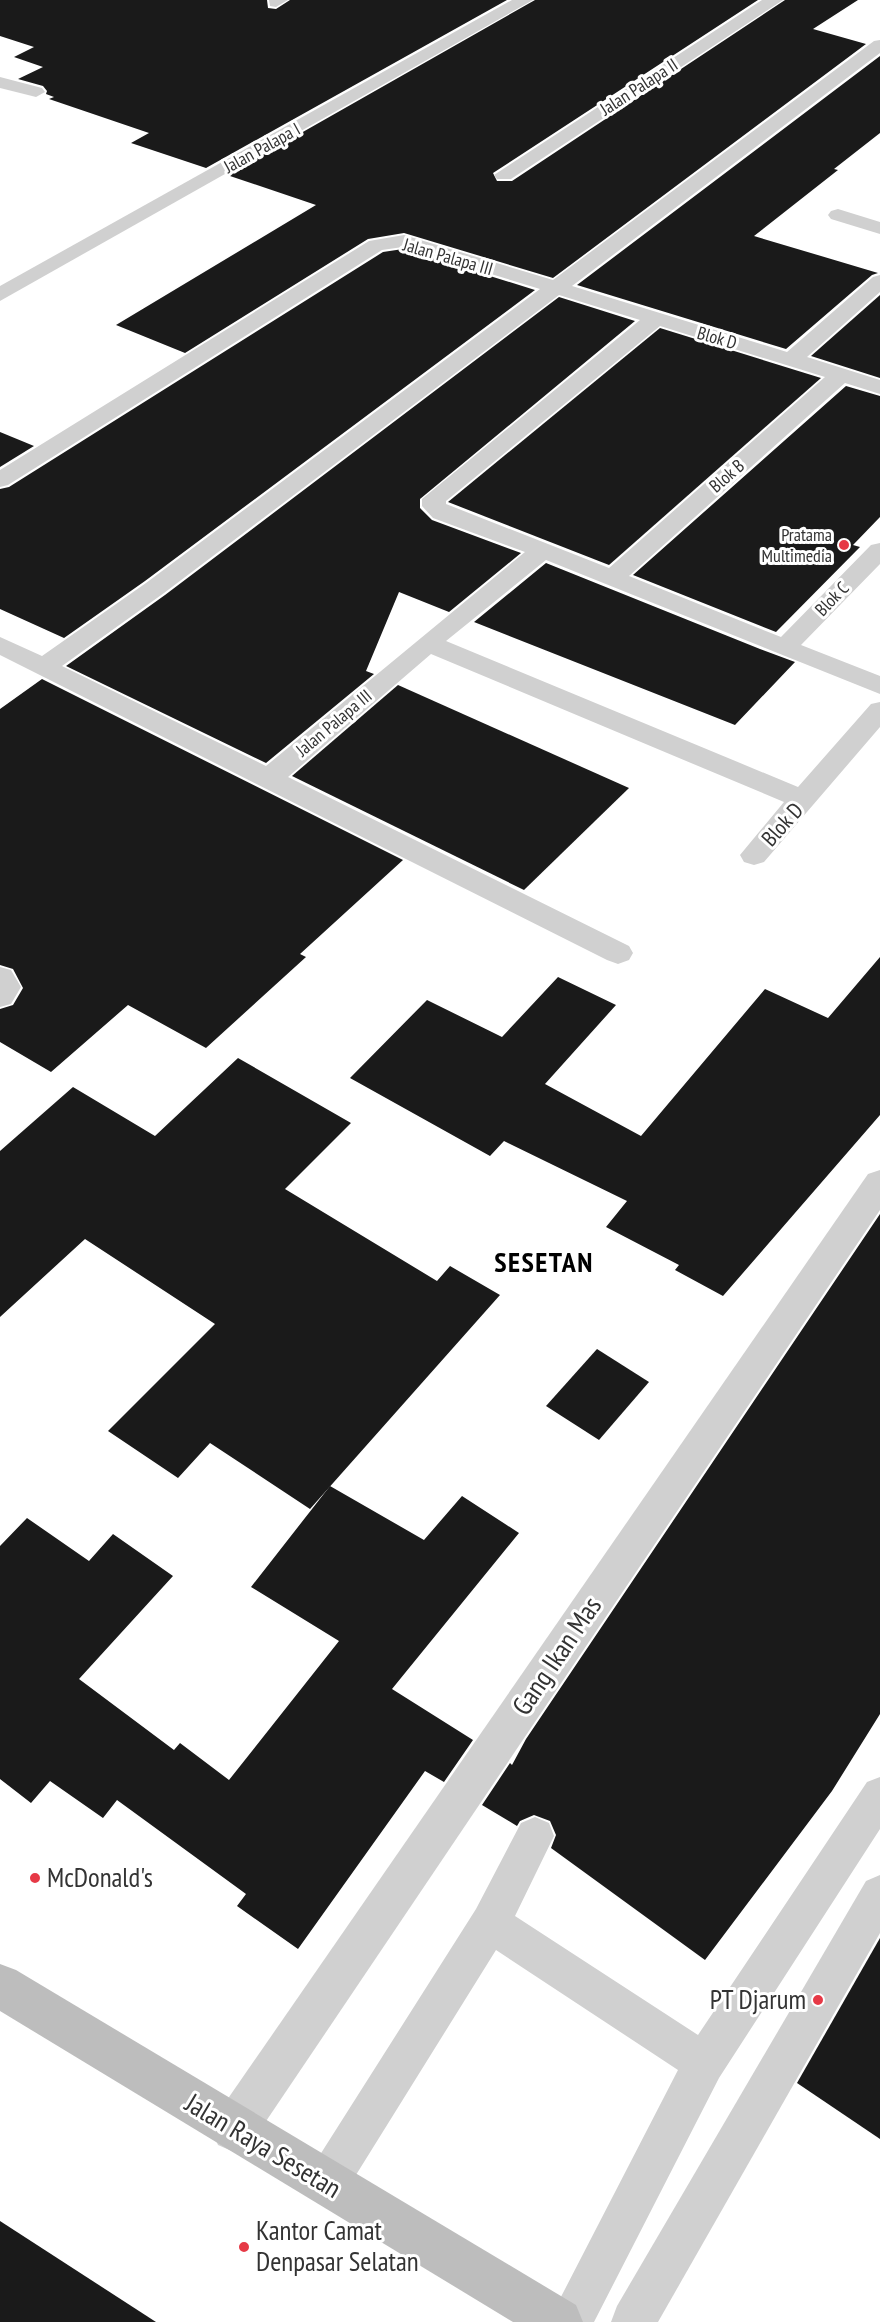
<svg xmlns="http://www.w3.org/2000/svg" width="880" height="2322" font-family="'PT Sans Narrow',sans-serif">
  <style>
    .building { fill: #1a1a1a }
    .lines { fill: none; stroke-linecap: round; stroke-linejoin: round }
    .lane { fill: #d0d0d0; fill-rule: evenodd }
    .street { fill: #d0d0d0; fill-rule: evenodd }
    .secondary { fill: #bdbdbd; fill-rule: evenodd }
    .poi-dot { fill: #e63946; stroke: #fff; stroke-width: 2 }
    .labels { text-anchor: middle; stroke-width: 6; stroke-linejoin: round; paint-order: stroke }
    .far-street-label { font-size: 18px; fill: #333; stroke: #fff }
    .far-poi-label { font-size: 18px; fill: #333; stroke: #fff; text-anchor: end }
    .street-label { font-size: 22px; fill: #333; stroke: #fff }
    .near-street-label { font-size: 27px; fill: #333; stroke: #fff }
    .near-poi-label { font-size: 27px; fill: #333; stroke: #fff; text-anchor: start }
    .district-label { font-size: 28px; font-weight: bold; letter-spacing: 1.5px; fill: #000; stroke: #fff }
  </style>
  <rect width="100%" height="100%" fill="#fff"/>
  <g class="building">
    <polygon points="0,0 267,0 268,8 276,9 290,0 507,0 206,168 131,143 149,133 49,99 54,97 46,94 47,91 43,86 18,79 43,67 14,57 34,47 0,36"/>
    <polygon points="535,0 758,0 493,173 497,181 512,181 785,0 858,0 813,29 866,44 553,278 404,233 368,239 185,353 116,325 316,205 227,175"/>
    <polygon points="880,56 880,133 834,169 838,170 754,236 878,273 872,275 786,349 577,285"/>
    <polygon points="403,249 535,290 145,581 64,638 0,609 0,489 9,487 383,252"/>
    <polygon points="880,295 880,378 811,356"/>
    <polygon points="559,297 635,321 420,499 420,508 432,520 521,553 449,612 399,592 366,671 374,674 266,763 66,666 165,595"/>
    <polygon points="660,328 821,378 609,565 448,502"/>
    <polygon points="846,386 880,396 880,517 853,545 860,547 776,632 633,575"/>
    <polygon points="0,432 34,446 0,467"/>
    <polygon points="546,563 760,649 795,662 735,725 474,622"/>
    <polygon points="42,679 403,860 300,954 306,957 206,1048 128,1005 51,1072 0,1042 0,1009 13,1005 23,988 13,969 0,965 0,709"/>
    <polygon points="398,685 629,788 524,890 292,776"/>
    <polygon points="880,957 880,1115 723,1296 675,1270 679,1265 606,1227 627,1201 504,1141 490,1156 350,1078 427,1000 502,1037 558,977 616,1005 545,1084 641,1136 765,989 828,1018"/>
    <polygon points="238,1058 351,1123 285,1189 437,1281 450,1266 500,1295 310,1509 210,1443 178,1478 108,1431 215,1324 85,1239 0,1317 0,1151 73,1087 155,1136"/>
    <polygon points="880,1214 880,1714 832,1791 705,1960 551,1848 556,1835 550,1821 534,1815 520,1821 517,1826 482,1805 510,1763 512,1765 526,1739"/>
    <polygon points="597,1349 649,1382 599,1440 546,1406"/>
    <polygon points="330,1486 424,1540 462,1496 519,1533 392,1689 473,1740 444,1782 425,1771 298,1949 237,1906 246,1894 117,1800 103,1818 50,1781 31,1803 0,1779 0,1546 27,1518 89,1561 113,1534 173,1576 79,1679 174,1750 180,1743 229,1780 339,1641 251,1587"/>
    <polygon points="880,1938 880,2139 797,2083"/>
    <polygon points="0,2221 156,2322 0,2322"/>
  </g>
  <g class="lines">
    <g class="lane">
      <polygon points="880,1777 880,1829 719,2078 594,2322 548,2322 678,2070 496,1950 341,2199 326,2205 311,2199 305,2184 311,2169 476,1909 521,1823 535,1817 549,1823 554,1836 515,1916 698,2035 867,1782"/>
      <polygon points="880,1875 880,1933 658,2322 611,2322 617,2306 866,1881"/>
    </g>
    <g class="street">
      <polygon points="269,0 288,0 276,7 270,6"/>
      <polygon points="512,0 533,0 0,301 0,286"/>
      <polygon points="762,0 783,0 511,179 497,179 494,175"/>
      <path d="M 880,40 L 880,53 L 572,286 L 787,352 L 873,277 L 880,275 L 880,292 L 807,357 L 880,380 L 880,394 L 845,383 L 629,576 L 781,637 L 871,545 L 880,543 L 880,564 L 801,645 L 880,676 L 880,694 L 546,560 L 446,641 L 798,787 L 871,704 L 880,702 L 880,727 L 764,862 L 754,865 L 744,862 L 740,855 L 784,802 L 431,654 L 288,777 L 629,946 L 633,953 L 629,960 L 618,964 L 607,960 L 0,655 L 0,637 L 42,656 L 146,583 L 540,289 L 403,247 L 382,250 L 8,485 L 0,487 L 0,470 L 369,241 L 404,235 L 553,280 L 874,41 ZM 559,295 L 640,320 L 422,499 L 422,506 L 433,518 L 525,552 L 266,766 L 62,666 L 164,593 ZM 660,326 L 825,377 L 609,568 L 446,504 L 446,501 Z"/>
      <polygon points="0,77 42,88 45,92 36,97 0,88"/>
      <polygon points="838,209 880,222 880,234 831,219 828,215 831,211"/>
      <polygon points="0,967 11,970 21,987 11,1004 0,1007"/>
      <polygon points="880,1170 880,1210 250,2145 234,2152 218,2145 211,2129 218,2113 868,1174"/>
    </g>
    <polygon class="secondary" points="0,1964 16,1970 576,2305 583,2322 513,2322 0,2011"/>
  </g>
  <g class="poi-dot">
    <circle cx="844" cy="545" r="6"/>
    <circle cx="35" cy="1878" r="6"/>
    <circle cx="818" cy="2000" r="6"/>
    <circle cx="244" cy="2247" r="6"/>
  </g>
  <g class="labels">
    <g class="far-street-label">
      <text transform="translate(639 87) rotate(-33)" y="6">Jalan Palapa II</text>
      <text transform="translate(262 148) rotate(-29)" y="6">Jalan Palapa I</text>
      <text transform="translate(448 257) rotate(16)" y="6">Jalan Palapa III</text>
      <text transform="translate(717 338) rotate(16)" y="6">Blok D</text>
      <text transform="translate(727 476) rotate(-41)" y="6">Blok B</text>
      <text transform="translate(832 599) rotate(-46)" y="6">Blok C</text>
      <text transform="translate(334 723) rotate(-40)" y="6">Jalan Palapa III</text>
    </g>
    <g class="far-poi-label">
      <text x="832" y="541">Pratama<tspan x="832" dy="21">Multimedia</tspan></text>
    </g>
    <g class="street-label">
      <text transform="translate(782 824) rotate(-48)" y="8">Blok D</text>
    </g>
    <g class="near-street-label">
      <text transform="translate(557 1656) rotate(-56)" y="9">Gang Ikan Mas</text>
      <text transform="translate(263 2146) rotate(31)" y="9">Jalan Raya Sesetan</text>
    </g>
    <g class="near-poi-label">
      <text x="47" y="1887">McDonald's</text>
      <text x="806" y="2009" text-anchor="end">PT Djarum</text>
      <text x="256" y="2240">Kantor Camat<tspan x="256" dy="31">Denpasar Selatan</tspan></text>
    </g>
    <g class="district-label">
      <text x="544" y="1272">SESETAN</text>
    </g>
  </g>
</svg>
